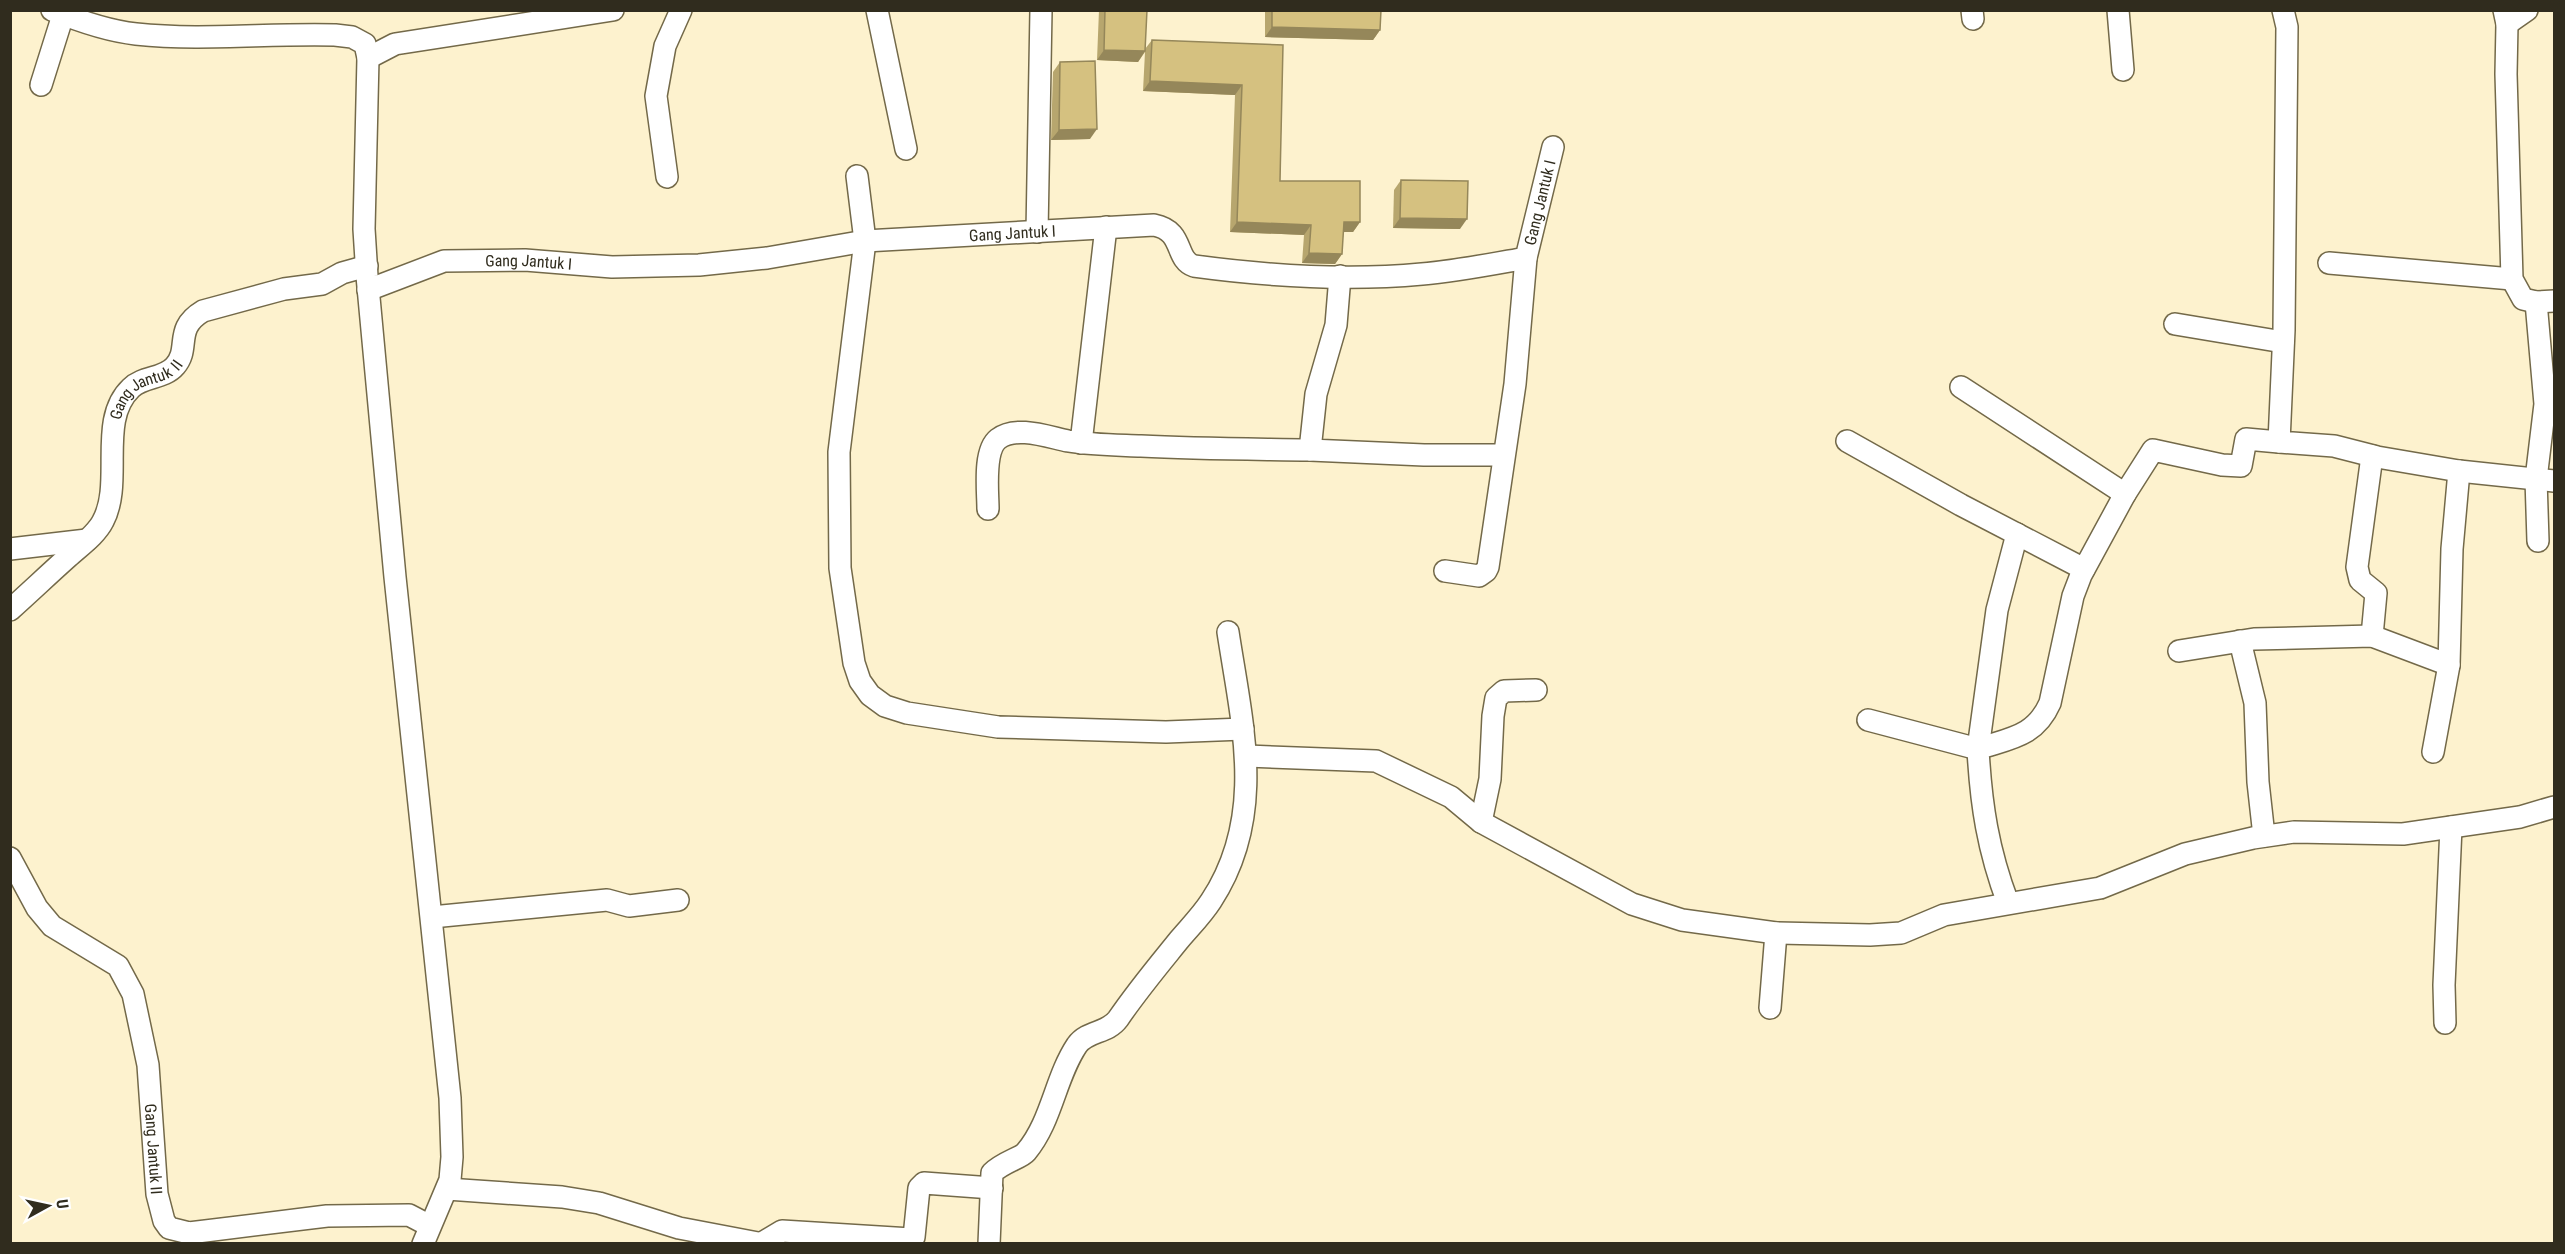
<svg xmlns="http://www.w3.org/2000/svg" width="2565" height="1254" font-family="'Roboto Condensed',sans-serif">
  <style>
    .lines { fill: none; stroke-linecap: round; stroke-linejoin: round }
    .street-casing { stroke: #736949; stroke-width: 24 }
    .street { stroke: #fff; stroke-width: 21 }
    .wall { fill: #b7a66e }
    .shaded-wall { fill: #95875a }
    .building { fill: #d5c180; stroke: #95875a; stroke-width: 1.5 }
    .labels { text-anchor: middle; stroke-width: 6; stroke-linejoin: round; paint-order: stroke }
    .street-label { font-size: 16px; fill: #302c1e; stroke: #fff }
  </style>
  <rect width="100%" height="100%" fill="#fdf2ce"/>
  <g class="lines">
    <g class="street-casing">
      <g id="street">
        <path d="M 52,10 C 79,21 108,31 136,34 C 202,41 269,33 335,35 L 352,37 L 365,44 L 368,58 L 364,229 L 367,276 L 395,577 L 450,1098 L 452,1157 L 450,1180 L 423,1244"/>
        <polyline points="877,10 906,149"/>
        <polyline points="1972,10 1973,19"/>
        <polyline points="2118,10 2123,70"/>
        <polyline points="2283,10 2287,27 2284,330 2279,442 2334,446 2377,457 2459,471 2554,481"/>
        <polyline points="2504,10 2507,24 2506,74 2512,279 2523,299 2536,302 2554,301"/>
        <polyline points="2507,24 2527,10"/>
        <polyline points="368,58 395,44 613,10"/>
        <polyline points="41,85 63,15"/>
        <polyline points="857,176 865,241 839,452 840,568 854,663 860,681 870,695 885,706 907,713 998,727 1166,732 1243,729"/>
        <polyline points="667,177 656,96 665,46 681,10"/>
        <polyline points="1037,232 1041,10"/>
        <polyline points="2329,263 2512,279"/>
        <polyline points="1340,276 1336,325 1316,394 1310,450 1424,455 1503,455"/>
        <path id="s1" d="M 368,290 L 444,261 L 525,260 L 612,267 L 699,265 L 767,258 L 865,241 L 1154,225 C 1185,231 1174,259 1194,266 C 1268,276 1347,281 1422,274 C 1457,271 1492,264 1526,258 L 1553,147"/>
        <polyline points="2536,302 2545,404 2536,479 2538,541"/>
        <polyline points="2175,324 2283,342"/>
        <path d="M 1961,387 L 2125,494 L 2081,575 L 2073,596 L 2050,703 C 2035,737 2010,738 1978,749 C 1981,805 1988,850 2008,903"/>
        <polyline points="1847,441 1961,505 2084,569"/>
        <polyline points="1081,443 1106,227"/>
        <polyline points="2372,456 2357,567 2360,580 2376,593 2372,636"/>
        <polyline points="2125,494 2153,450 2222,465 2241,466 2246,439 2279,442"/>
        <path d="M 988,509 C 988,491 983,451 998,439 C 1016,425 1048,437 1068,441 C 1092,445 1117,445 1141,446 C 1197,449 1253,449 1310,450"/>
        <polyline points="10,549 87,540"/>
        <polyline points="1445,571 1479,576 1486,571 1488,567 1515,384 1526,258"/>
        <path id="s2" d="M 10,610 C 30,592 49,574 68,557 C 80,546 96,535 103,521 C 124,482 97,420 131,388 C 143,376 164,379 175,366 C 191,348 173,329 203,311 L 284,289 L 322,284 L 342,273 L 367,266"/>
        <polyline points="2240,641 2255,703 2258,782 2264,836"/>
        <polyline points="2179,651 2254,639 2372,636 2449,665"/>
        <polyline points="1868,720 1978,749 1997,610 2017,534"/>
        <polyline points="2433,752 2449,665 2452,549 2459,471"/>
        <polyline points="1247,756 1376,761 1451,797 1481,822 1632,904 1682,920 1776,933 1870,935 1901,933 1944,915 2100,888 2185,854 2253,838 2294,832 2403,834 2520,817 2554,807"/>
        <polyline points="1481,822 1490,779 1493,716 1496,698 1504,691 1536,690"/>
        <path id="s3" d="M 10,858 L 37,908 L 52,926 L 118,966 L 133,994 L 148,1065 L 157,1194 L 164,1221 L 169,1228 L 189,1233 L 327,1216 L 409,1215 L 430,1226"/>
        <polyline points="432,917 607,900 629,906 678,900"/>
        <polyline points="1770,1008 1776,933"/>
        <polyline points="2445,1023 2444,985 2451,827"/>
        <polyline points="447,1189 562,1197 599,1203 679,1228 763,1244"/>
        <polyline points="762,1243 782,1231 911,1239 914,1237 919,1188 924,1183 992,1188"/>
        <path d="M 989,1244 L 992,1173 C 1003,1162 1021,1158 1026,1152 C 1052,1121 1055,1078 1077,1045 C 1088,1030 1107,1034 1118,1019 C 1137,991 1158,966 1179,940 C 1190,927 1202,915 1211,901 C 1267,816 1242,724 1228,632"/>
      </g>
    </g>
    <use href="#street" class="street"/>
  </g>
  <g class="wall">
    <polygon points="1099,10 1147,10 1145,49 1152,40 1283,45 1280,181 1360,222 1353,232 1343,232 1342,254 1335,264 1302,263 1304,235 1230,232 1235,95 1143,91 1145,52 1138,62 1097,60"/>
    <polygon points="1265,10 1381,10 1380,30 1373,40 1265,37"/>
    <polygon points="1060,62 1090,139 1051,140 1053,72"/>
    <polygon points="1401,180 1460,229 1393,228 1394,190"/>
  </g>
  <g class="shaded-wall">
    <polygon points="1272,27 1380,30 1373,40 1265,37"/>
    <polygon points="1104,50 1145,51 1138,62 1097,60"/>
    <polygon points="1150,81 1242,85 1235,95 1143,91"/>
    <polygon points="1097,129 1090,139 1051,140 1059,130"/>
    <polygon points="1400,218 1467,219 1460,229 1393,228"/>
    <polygon points="1237,222 1311,225 1304,235 1230,232"/>
    <polygon points="1344,222 1360,222 1353,232 1337,232"/>
    <polygon points="1309,253 1342,254 1335,264 1302,263"/>
  </g>
  <g class="building">
    <polygon points="1105,10 1147,10 1145,51 1104,50"/>
    <polygon points="1272,10 1381,10 1380,30 1272,27"/>
    <polygon points="1152,40 1283,45 1280,181 1360,181 1360,222 1344,222 1342,254 1309,253 1311,225 1237,222 1242,85 1150,81"/>
    <polygon points="1095,61 1097,129 1059,130 1060,62"/>
    <polygon points="1401,180 1468,181 1467,219 1400,218"/>
  </g>
  <g class="labels">
    <g class="street-label">
      <text dy="6" stroke="none"><textPath href="#s1" startOffset="1245">Gang Jantuk I</textPath></text>
      <text dy="6" stroke="none"><textPath href="#s1" startOffset="652">Gang Jantuk I</textPath></text>
      <text dy="6" stroke="none"><textPath href="#s1" startOffset="166">Gang Jantuk I</textPath></text>
      <text dy="6" stroke="none"><textPath href="#s2" startOffset="278">Gang Jantuk II</textPath></text>
      <text dy="6" stroke="none"><textPath href="#s3" startOffset="346">Gang Jantuk II</textPath></text>
    </g>
  </g>
  <rect width="2565" height="1254" fill="none" stroke="#302c1e" stroke-width="24"/>
  <g transform="translate(48 1206) rotate(82)" stroke="#ffffff" stroke-width="4.5" paint-order="stroke">
  <path d="M0-4.5L10 22L0 15L-10 22Z" fill="#302c1e"/>
  <text y="-9" font-size="16" font-weight="bold" text-anchor="middle" fill="#302c1e">U</text>
  </g>
</svg>
